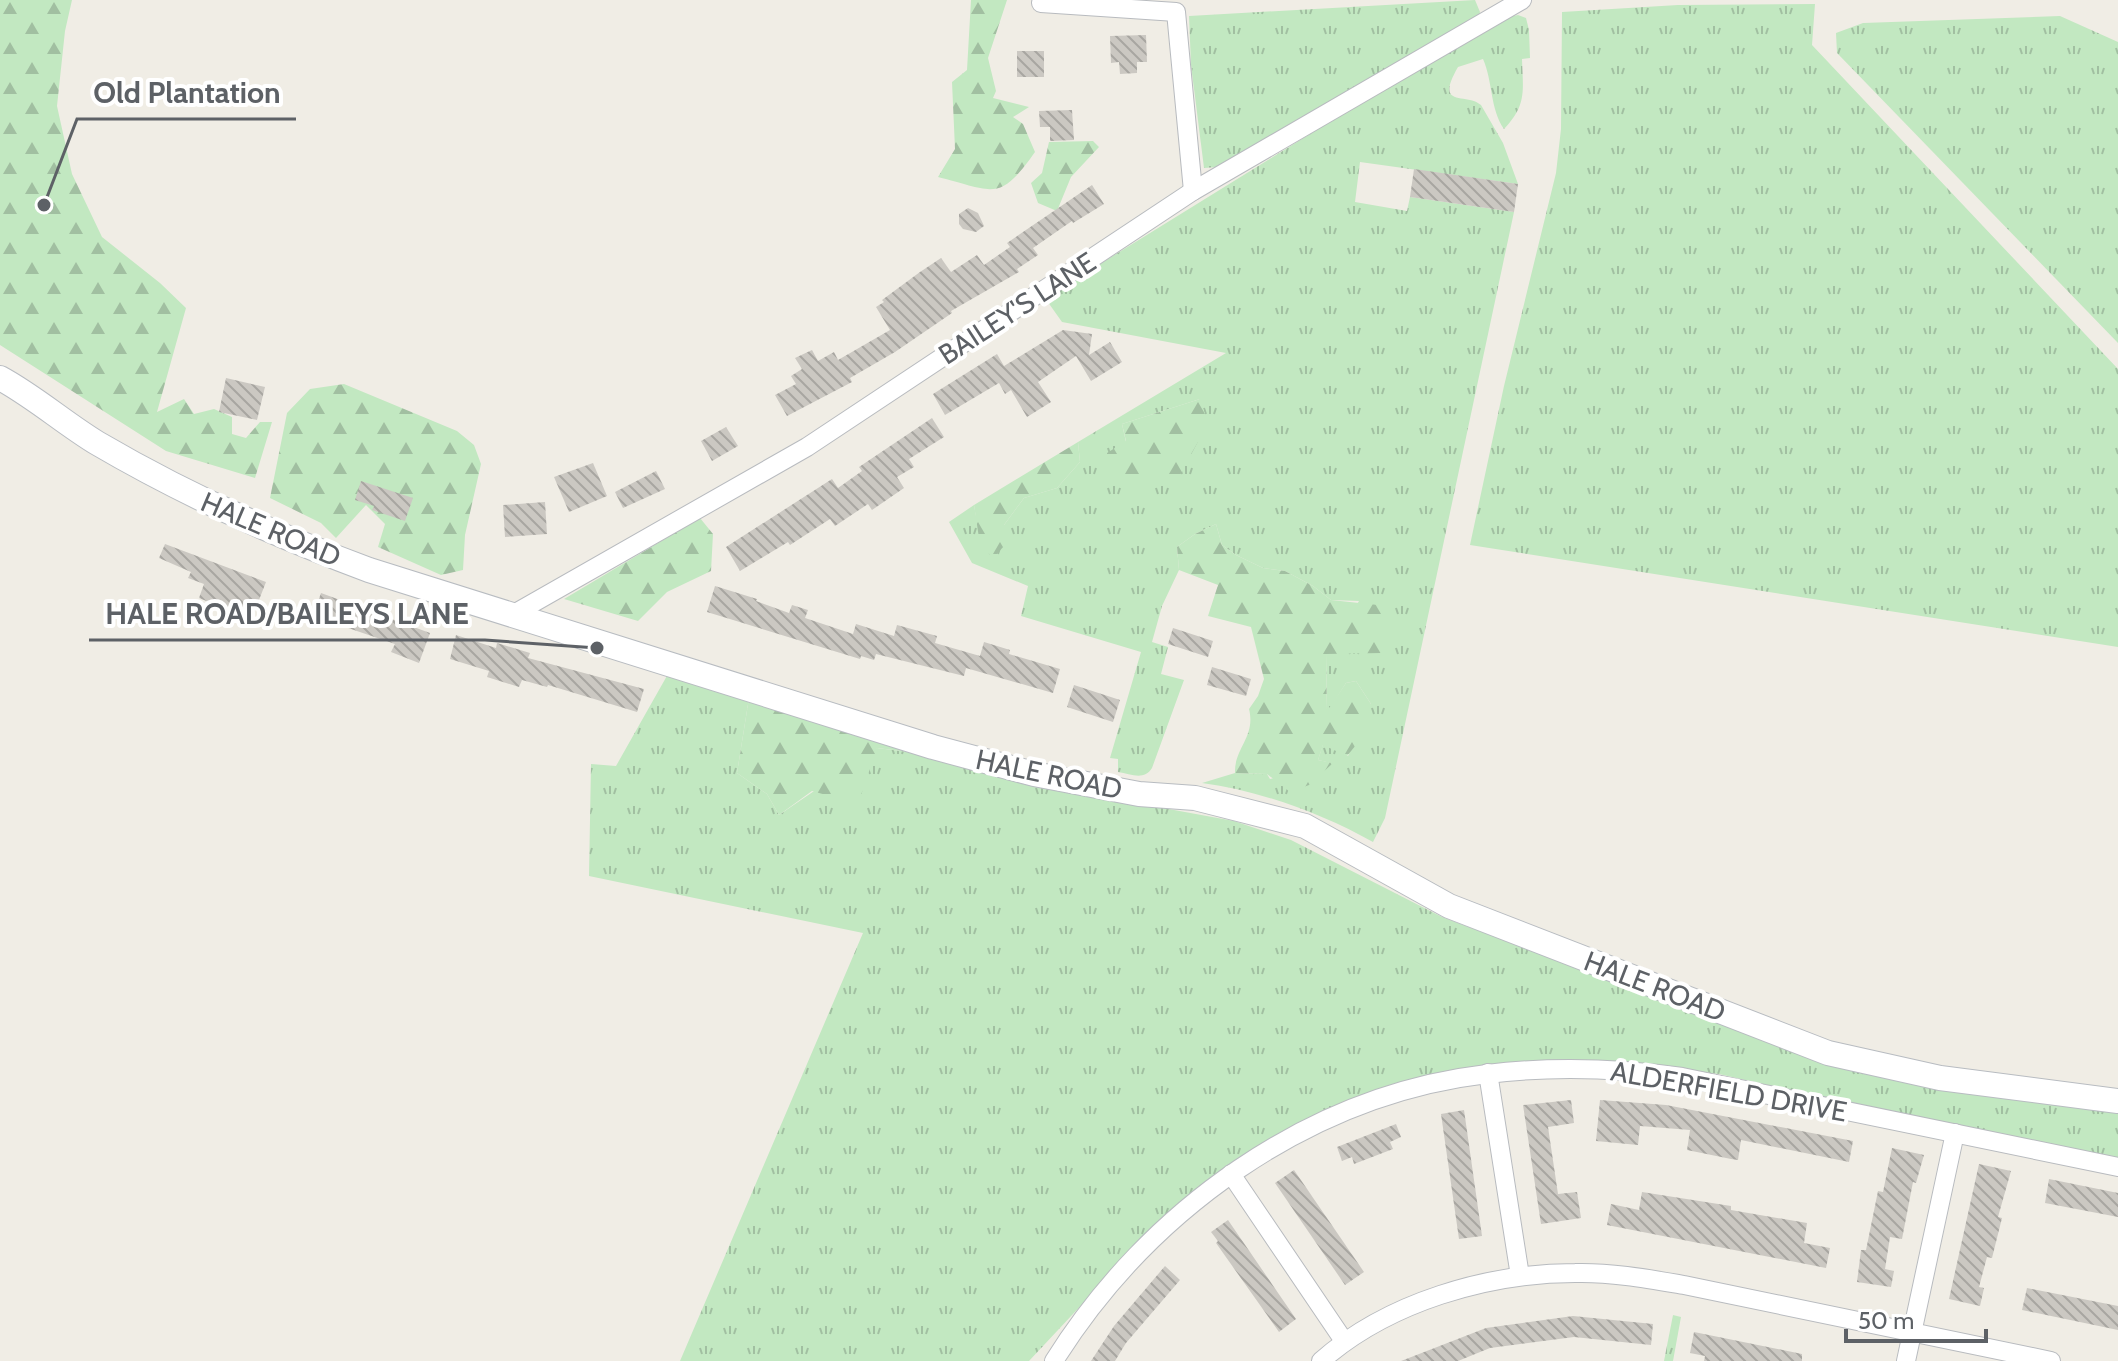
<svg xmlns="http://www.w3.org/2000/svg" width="2118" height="1361" font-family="Cabin,sans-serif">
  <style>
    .grass { fill: url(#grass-tufts); fill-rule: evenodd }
    .forest { fill: url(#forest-firs) }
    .building { fill: url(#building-back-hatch) }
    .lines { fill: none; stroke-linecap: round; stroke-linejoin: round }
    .street-casing { stroke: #b8bbbf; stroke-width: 20 }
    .secondary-casing { stroke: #b8bcc1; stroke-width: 26 }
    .street { stroke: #fff; stroke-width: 18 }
    .secondary { stroke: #fff; stroke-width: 24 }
    .labels { text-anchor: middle; stroke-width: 8; stroke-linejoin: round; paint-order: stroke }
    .street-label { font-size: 28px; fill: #5d6166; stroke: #fff }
    .leader { fill: none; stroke: #5d6166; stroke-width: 3 }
    .callout-dot { fill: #5d6166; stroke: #fff; stroke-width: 3 }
    .callout-label { font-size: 30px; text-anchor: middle; font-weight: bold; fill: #5d6166; stroke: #fff; stroke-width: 8; stroke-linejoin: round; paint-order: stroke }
  </style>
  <defs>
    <pattern id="grass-tufts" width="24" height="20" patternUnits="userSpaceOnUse" patternTransform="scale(2)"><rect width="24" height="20" fill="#c2e8c1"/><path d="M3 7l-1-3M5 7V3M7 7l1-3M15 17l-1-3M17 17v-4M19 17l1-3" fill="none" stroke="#a1bfa1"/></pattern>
    <pattern id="forest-firs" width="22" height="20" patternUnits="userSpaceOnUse" patternTransform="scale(2)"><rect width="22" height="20" fill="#c2e8c1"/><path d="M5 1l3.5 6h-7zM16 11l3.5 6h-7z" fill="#a1bfa1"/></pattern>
    <pattern id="building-back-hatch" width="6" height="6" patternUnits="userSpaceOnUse" patternTransform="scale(2)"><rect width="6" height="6" fill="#cbc8c2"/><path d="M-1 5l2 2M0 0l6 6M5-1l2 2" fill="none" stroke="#a8a6a1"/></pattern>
  </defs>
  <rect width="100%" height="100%" fill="#f0ede5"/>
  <g class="grass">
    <polygon points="1475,0 1480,12 1478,20 1218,167 1204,168 1191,65 1189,16"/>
    <polygon points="1815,4 1812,45 2118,369 2118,647 1470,545 1504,386 1556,173 1561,129 1562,12 1678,5"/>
    <path d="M 1518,15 L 1526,18 L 1529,30 L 1530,58 L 1522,59 C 1523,91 1527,105 1504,129 C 1490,109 1493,82 1483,59 L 1458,67 C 1434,109 1466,92 1481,105 L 1503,143 L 1518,184 L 1360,162 L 1355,202 L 1407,211 L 1410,197 L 1514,212 L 1385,818 L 1373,842 C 1321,813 1261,791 1202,783 L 1235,773 L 1267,774 L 1270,779 L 1331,763 L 1318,760 L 1323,744 L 1348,756 L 1371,704 L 1356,681 L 1346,683 L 1327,713 L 1326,654 L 1359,601 L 1331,600 L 1313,586 L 1285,571 L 1263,568 L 1236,555 L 1222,545 L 1216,524 L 1195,534 L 1177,547 L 1179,570 L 1162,606 L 1152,642 L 1168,647 L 1161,674 L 1184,680 L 1152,768 C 1144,781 1131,774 1118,772 L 1118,759 L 1110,758 L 1141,652 L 1021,616 L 1028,586 L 972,563 L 949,522 L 974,505 L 976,516 L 1004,546 L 1004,525 L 1024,498 L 1057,488 L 1080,462 L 1078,442 L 1226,353 L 1062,322 L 1045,298 L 1360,103 L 1509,17 ZM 1200,399 L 1126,442 L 1122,424 Z"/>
    <polygon points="2060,16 2118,42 2118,343 1837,53 1836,33 1863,23"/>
    <polygon points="668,674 749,698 737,773 767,794 779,815 877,748 909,752 917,744 1016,781 1234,821 1291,840 1442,917 1845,1068 2118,1112 2118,1158 1855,1105 1719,1074 1615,1062 1547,1061 1448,1071 1353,1099 1270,1139 1222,1170 1162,1220 1113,1268 1102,1283 1029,1361 680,1361 863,933 589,876 591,764 616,766"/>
    <polygon points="1673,1315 1681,1317 1673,1361 1664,1361"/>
  </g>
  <g class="forest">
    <polygon points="0,0 72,0 65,31 57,106 72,174 102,237 160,283 186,308 157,412 184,399 194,414 214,409 232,417 232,434 246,438 260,422 272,422 255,478 166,451 0,345"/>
    <path d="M 971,0 L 1007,0 L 988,58 L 996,91 L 993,98 L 1029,107 L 1013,117 L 1023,124 L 1035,152 C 999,203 994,191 938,177 L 955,149 L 952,82 L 967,70 Z"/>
    <polygon points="1093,141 1099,147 1071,177 1057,211 1038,203 1031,183 1042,173 1049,142"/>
    <polygon points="344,384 457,431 474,445 481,464 465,535 463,570 441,575 378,547 385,524 366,505 336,538 321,523 270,498 287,413 310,389"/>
    <polygon points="1200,399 1208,423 1179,477 1122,488 1108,476 1107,453 1126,441 1122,424"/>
    <polygon points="1078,442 1080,462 1057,488 1024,498 1004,525 1004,546 995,556 981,551 974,505"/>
    <polygon points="700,518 713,534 711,571 667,592 638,621 564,599"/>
    <path d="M 1216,524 L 1222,545 L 1236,555 L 1263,568 L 1285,571 L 1313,586 L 1331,600 L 1378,605 L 1391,615 L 1381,653 L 1326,654 L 1327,711 L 1346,683 L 1356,681 L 1371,704 L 1369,729 L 1347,756 L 1323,745 L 1318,760 L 1333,763 L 1309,785 L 1290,792 L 1267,774 L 1235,773 C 1234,748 1256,737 1249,709 L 1258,696 L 1264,679 L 1251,627 L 1208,616 L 1218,585 L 1179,570 L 1177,547 L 1195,534 Z"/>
    <polygon points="749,698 917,744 909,752 877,748 858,804 812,791 779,815 767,794 737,773"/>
  </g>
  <g class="building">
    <polygon points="1146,35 1147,62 1137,62 1137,73 1120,74 1119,62 1111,63 1110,36"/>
    <rect x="1017" y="51" width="27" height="26"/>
    <polygon points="1072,110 1074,140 1050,141 1050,127 1040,127 1039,111"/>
    <polygon points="1414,169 1518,184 1514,212 1410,197"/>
    <polygon points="1092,185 1104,204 1073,223 1072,221 1033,248 1038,255 1017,269 1019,272 951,311 952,313 895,352 850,378 852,382 787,416 775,395 796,384 791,376 802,369 795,358 812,350 818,361 834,352 838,360 890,330 876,307 884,302 882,300 920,272 941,258 951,272 977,255 984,265 1010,247 1007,243"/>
    <polygon points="968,208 978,213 984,226 976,232 963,229 959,224 959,214"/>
    <polygon points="1063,330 1092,334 1089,355 1110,342 1122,362 1091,381 1076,356 1038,382 1051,402 1027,417 1011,390 1005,394 999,383 945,415 933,394 997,354 1004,366"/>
    <polygon points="226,378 265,387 257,420 219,412"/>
    <polygon points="932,418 944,437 909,459 914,467 897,477 904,488 872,510 868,504 835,526 830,519 790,545 788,542 740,571 726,547 832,479 838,488 862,471 859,467"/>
    <polygon points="726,427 738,446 712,461 701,441"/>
    <polygon points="593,463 607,496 569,512 554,477"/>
    <polygon points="656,471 665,489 623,508 615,492"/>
    <polygon points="361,481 413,498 405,521 372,510 374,506 355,500"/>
    <polygon points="545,502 547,534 505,537 503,505"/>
    <polygon points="165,544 266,582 250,623 220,611 221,607 199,598 204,584 188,578 191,572 159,558"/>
    <polygon points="715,586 757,599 756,601 789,613 792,605 808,610 805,618 853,634 856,624 894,636 897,625 937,636 935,643 980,656 984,642 1010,650 1009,654 1060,669 1053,693 966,668 964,676 876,654 874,660 861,656 860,659 707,612"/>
    <polygon points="321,593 430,633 419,663 391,652 395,644 313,616"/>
    <polygon points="1173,628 1213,641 1208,657 1168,644"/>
    <polygon points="456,635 496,648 497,643 530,653 528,658 644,689 637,712 548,685 547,687 522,680 519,687 487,677 489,671 450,659"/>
    <polygon points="1212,667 1251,679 1246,696 1207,685"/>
    <polygon points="1074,685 1120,700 1113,722 1067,707"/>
    <polygon points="1571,1100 1574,1123 1548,1127 1558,1194 1577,1192 1581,1218 1541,1224 1523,1105"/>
    <polygon points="1600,1100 1666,1105 1853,1141 1849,1162 1741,1140 1738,1160 1731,1159 1687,1150 1690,1130 1640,1126 1638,1145 1596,1141"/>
    <polygon points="1464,1110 1482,1236 1459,1239 1441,1114"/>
    <polygon points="1396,1124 1401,1137 1390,1142 1393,1149 1354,1164 1352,1157 1342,1161 1337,1147"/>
    <polygon points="1892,1148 1924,1155 1916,1183 1913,1182 1902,1239 1890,1237 1885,1269 1894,1271 1891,1287 1857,1282 1861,1250 1866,1250 1878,1191 1883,1192"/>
    <polygon points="1979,1164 2011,1171 1998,1217 2002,1218 1992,1258 1987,1257 1979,1287 1984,1288 1980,1306 1949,1299"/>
    <polygon points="1294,1170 1364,1272 1345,1285 1275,1183"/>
    <polygon points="2049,1179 2118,1193 2118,1217 2045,1203"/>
    <polygon points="1642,1192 1731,1206 1731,1210 1807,1223 1804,1243 1830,1248 1826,1268 1607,1225 1611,1204 1639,1210"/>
    <polygon points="1228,1220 1296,1319 1279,1332 1216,1243 1218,1241 1211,1232"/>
    <polygon points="1165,1266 1180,1280 1126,1343 1115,1361 1091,1361 1114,1326"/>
    <polygon points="2027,1288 2118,1306 2118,1330 2022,1310"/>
    <polygon points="1573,1316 1653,1324 1651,1345 1574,1337 1490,1348 1458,1361 1401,1361 1486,1328"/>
    <polygon points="1694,1332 1802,1354 1802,1361 1704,1361 1705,1356 1690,1353"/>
  </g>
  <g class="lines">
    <g class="street-casing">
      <g id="street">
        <polyline points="1041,3 1176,12 1193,191"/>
        <polyline points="512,615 807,447 1193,191 1522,0"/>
        <polyline points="1488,1073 1520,1276"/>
        <polyline points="1231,1174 1344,1341"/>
        <path d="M 1054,1361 C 1148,1211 1308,1095 1487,1074 C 1552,1066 1617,1068 1682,1077 L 2118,1167"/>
        <path d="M 1321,1361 C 1388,1302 1488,1273 1575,1273 C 1611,1272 1649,1279 1684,1285 L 2051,1361"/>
        <polyline points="1906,1361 1955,1133"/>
      </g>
    </g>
    <g class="secondary-casing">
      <path id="secondary" d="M 0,378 C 35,397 64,423 97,443 C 184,494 275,535 369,570 L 933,747 L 1034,774 L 1139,794 L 1195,798 L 1305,826 L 1449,906 L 1828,1053 L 1940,1078 L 2118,1101"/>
    </g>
    <use href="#street" class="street"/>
    <use href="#secondary" class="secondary"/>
  </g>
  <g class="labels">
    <g class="street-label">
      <text transform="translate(1017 308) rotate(-33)" y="10">BAILEY'S LANE</text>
      <text transform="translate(271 529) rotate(23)" y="10">HALE ROAD</text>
      <text transform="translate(1049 774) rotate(12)" y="10">HALE ROAD</text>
      <text transform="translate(1655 986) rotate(21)" y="10">HALE ROAD</text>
      <text transform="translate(1729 1091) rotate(10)" y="10">ALDERFIELD DRIVE</text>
    </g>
  </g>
  <path class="leader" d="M44 205L77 119H296M597 648L485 640H89"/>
  <g class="callout-dot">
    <circle cx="44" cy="205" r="8"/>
    <circle cx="597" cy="648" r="8"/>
  </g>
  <g class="callout-label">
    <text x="187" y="103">Old Plantation</text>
    <text x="287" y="624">HALE ROAD/BAILEYS LANE</text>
  </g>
  <path d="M1846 1329v12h140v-12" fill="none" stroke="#5d6166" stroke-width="4"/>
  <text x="1858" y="1329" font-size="24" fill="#5d6166" stroke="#ffffff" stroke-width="6" paint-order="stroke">50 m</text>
</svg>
